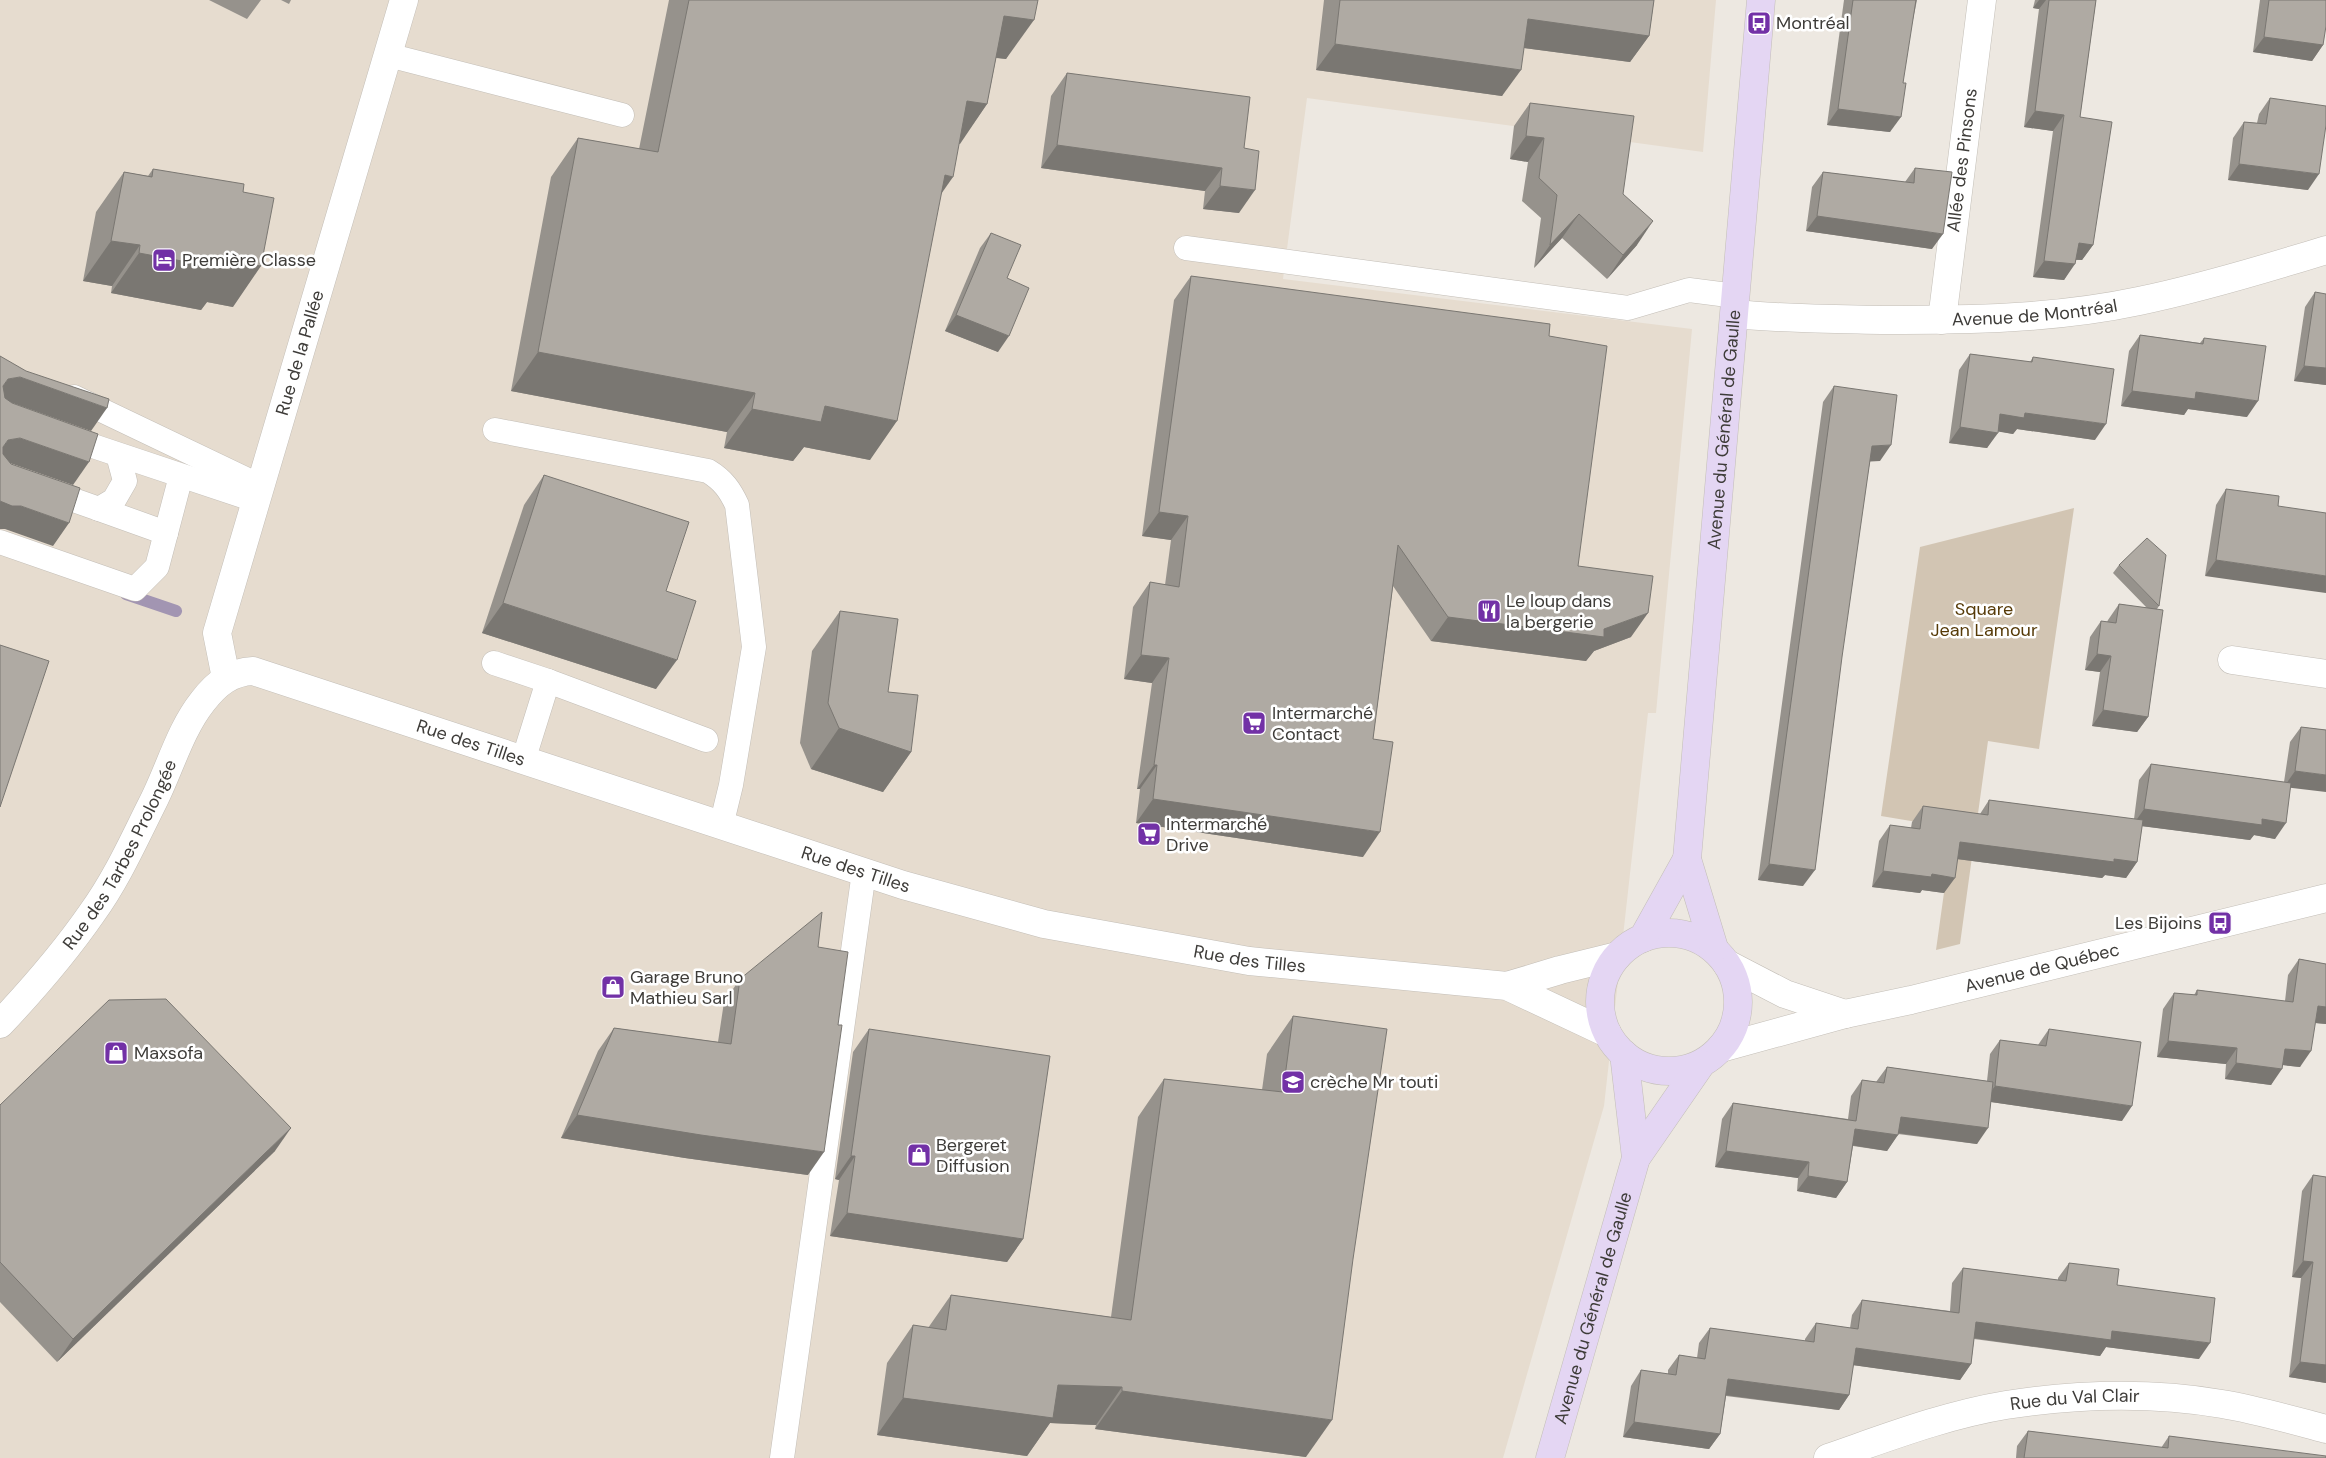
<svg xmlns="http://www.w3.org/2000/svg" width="2326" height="1458" font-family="'DM Sans',sans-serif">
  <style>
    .built { fill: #e6dccf }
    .green { fill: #d2c5b3 }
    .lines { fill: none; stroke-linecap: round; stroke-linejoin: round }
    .stream { stroke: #a295b2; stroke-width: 12 }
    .lane-casing { stroke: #c3beb7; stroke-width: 25 }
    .street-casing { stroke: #c3beb7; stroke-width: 29 }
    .secondary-casing { stroke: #c3beb7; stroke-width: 29 }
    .lane { stroke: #fff; stroke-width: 24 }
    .street { stroke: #fff; stroke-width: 28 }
    .secondary { stroke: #e4d6f3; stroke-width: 28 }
    .wall { fill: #96928c }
    .shaded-wall { fill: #7a7772 }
    .building { fill: #afaaa3; stroke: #7a7772 }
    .labels { text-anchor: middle; stroke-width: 5; stroke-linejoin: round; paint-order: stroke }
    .poi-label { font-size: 18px; fill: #3e3c39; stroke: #fff; text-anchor: start }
    .street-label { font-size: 18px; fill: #3e3c39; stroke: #fff }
    .park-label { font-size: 18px; fill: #563a07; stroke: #fff }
  </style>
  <rect width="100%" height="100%" fill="#ede8e1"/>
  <polygon class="built" points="0,0 1716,0 1703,152 1307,98 1283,279 1692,329 1656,713 1648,713 1604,1106 1503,1458 0,1458"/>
  <polygon class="green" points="2074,508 2039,749 1988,741 1960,944 1936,950 1953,828 1881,816 1920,547"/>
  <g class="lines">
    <polyline class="stream" points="126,594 176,611"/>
    <g class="lane-casing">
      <g id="lane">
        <polyline points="388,55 622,115"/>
        <polyline points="1186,248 1628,308 1689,290 1736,296"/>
        <polyline points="74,397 260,486"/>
        <path d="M 495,430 L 708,471 C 723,480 730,490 737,505 L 754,647 L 731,785 L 721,826"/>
        <polyline points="63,436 255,500"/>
        <polyline points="0,474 99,509 114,500 125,481 118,455"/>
        <polyline points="99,509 166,533"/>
        <polyline points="0,542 135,589 157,567 181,476"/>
        <polyline points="494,663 548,681"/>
        <polyline points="523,761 548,681 706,740"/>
        <polyline points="782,1458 864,872"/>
      </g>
    </g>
    <g class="street-casing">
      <g id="street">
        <path id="s1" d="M 1735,314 C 1784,319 1833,319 1882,320 C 1968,320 2055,319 2139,301 C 2202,288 2265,269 2326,250"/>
        <path id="s2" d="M 1942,320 L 1982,0"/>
        <polyline points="2232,660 2326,674"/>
        <path id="s3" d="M 226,678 L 217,633 L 404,0"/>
        <polyline points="1727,964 1785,994 1845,1014"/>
        <polyline points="1507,986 1560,970 1617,956"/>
        <path id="s4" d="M 0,1024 C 33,989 65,952 92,913 C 116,880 133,842 151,806 C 169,772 179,731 203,701 C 217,683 231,672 253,671 L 903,885 L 1044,924 L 1249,961 L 1507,986 L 1607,1033"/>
        <path id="s5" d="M 1721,1048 L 1845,1014 L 1911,1000 L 2326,898"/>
        <path id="s6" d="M 1828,1458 C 1886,1438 1945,1415 2006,1405 C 2078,1394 2151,1392 2222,1404 C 2258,1410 2292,1420 2326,1429"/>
      </g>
    </g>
    <g class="secondary-casing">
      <g id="secondary">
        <circle cx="1669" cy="1002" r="69"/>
        <polyline points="1643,938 1687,859"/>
        <path id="s7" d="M 1714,948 L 1687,859 L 1761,0"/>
        <polyline points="1624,1054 1636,1158"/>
        <path id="s8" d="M 1550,1458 L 1636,1158 L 1701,1064"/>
      </g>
    </g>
    <use href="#lane" class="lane"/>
    <use href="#street" class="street"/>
    <use href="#secondary" class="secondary"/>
  </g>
  <g class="wall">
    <polygon points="209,0 261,0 247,19"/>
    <polygon points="281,0 291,0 289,4"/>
    <polygon points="669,0 1038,0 1006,59 996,58 987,104 959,144 941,193 870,460 804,447 793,461 724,448 727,432 511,391 551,177 578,138 639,149"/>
    <polygon points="1324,0 1654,0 1649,36 1630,62 1524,48 1502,96 1316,70"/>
    <polygon points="1844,0 1917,0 1890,132 1827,125"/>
    <polygon points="2035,0 2096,0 2080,117 2093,245 2082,260 2076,260 2064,280 2033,277 2053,131 2024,127 2039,9 2033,8"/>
    <polygon points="2260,0 2326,0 2323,45 2312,61 2253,52"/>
    <polygon points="1067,73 1244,148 1239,213 1203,209 1205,191 1041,168 1051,96"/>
    <polygon points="2270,98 2308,190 2228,180 2233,138 2244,122 2257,123 2259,114"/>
    <polygon points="1530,103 1623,194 1637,245 1607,279 1562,238 1534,268 1541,218 1522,201 1528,162 1510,159 1514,126"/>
    <polygon points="1915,168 1932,249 1806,231 1812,187 1823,172 1905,182"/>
    <polygon points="153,169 233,307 207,302 201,310 111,293 112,286 83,281 96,212 124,172 148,176"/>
    <polygon points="991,233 1007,278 998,352 945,331 980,248"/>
    <polygon points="1191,276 1549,336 1578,566 1631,637 1594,651 1586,661 1431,641 1393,586 1373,739 1363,857 1136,823 1140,789 1137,789 1152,683 1124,679 1133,607 1150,582 1165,585 1171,540 1142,536 1174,300"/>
    <polygon points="2315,292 2326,385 2294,381 2305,307"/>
    <polygon points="2140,335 2200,343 2204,338 2247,417 2188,409 2184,415 2121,406 2129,351"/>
    <polygon points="1970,354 2030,362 2033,357 2095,440 2017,429 2013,434 1998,431 1987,448 1949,443 1959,370"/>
    <polygon points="1834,386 1880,461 1870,461 1803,886 1758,880 1823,402"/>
    <polygon points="544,475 666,591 656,689 482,633 524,505"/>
    <polygon points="2226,489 2278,506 2205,576 2216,505"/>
    <polygon points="2119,565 2159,606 2157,609 2148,717 2137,732 2092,726 2100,672 2085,670 2090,637 2101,621 2107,622 2108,620 2119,604 2147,608 2113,573"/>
    <polygon points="840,611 888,692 911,752 883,792 811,769 800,743 812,651"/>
    <polygon points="2301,727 2326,730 2291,787 2275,839 2254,835 2250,840 2142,826 2137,862 2126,878 2105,875 2102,878 1957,859 1944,893 1922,890 1920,893 1872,887 1879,841 1890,825 1911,828 1912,822 1923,806 1980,814 1989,800 2134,819 2139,780 2151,764 2284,782 2290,742"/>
    <polygon points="818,947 808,1175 685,1158 561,1138 598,1051 614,1028 718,1042 724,1002 740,979"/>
    <polygon points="2299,959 2326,964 2326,1024 2315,1023 2300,1067 2282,1065 2271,1085 2225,1079 2226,1064 2157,1057 2163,1009 2174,993 2194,995 2197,990 2285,1001 2288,975"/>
    <polygon points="1293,1016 1306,1457 1095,1429 1096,1425 1050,1423 1027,1456 877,1435 887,1363 913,1325 928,1328 951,1295 1111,1317 1138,1117 1164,1079 1262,1090 1267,1054"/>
    <polygon points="869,1029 1023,1239 1007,1262 830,1236 839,1180 835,1179 853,1052"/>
    <polygon points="2049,1029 2122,1121 1991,1102 1977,1144 1898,1134 1887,1151 1853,1146 1847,1182 1836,1198 1797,1191 1798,1178 1715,1167 1722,1119 1733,1103 1848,1119 1851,1096 1862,1080 1876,1082 1887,1067 1987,1081 1990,1054 2000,1040 2038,1045"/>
    <polygon points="0,1105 275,1151 57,1362 0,1302"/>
    <polygon points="2313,1175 2326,1177 2326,1383 2289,1377 2301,1278 2292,1277 2302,1191"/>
    <polygon points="2069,1263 2117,1285 2199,1359 2106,1347 2100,1356 1974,1339 1971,1364 1960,1380 1853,1365 1849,1395 1839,1410 1726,1396 1720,1434 1709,1449 1623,1437 1631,1386 1641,1370 1668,1374 1668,1370 1679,1355 1697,1358 1699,1343 1710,1328 1805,1341 1805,1339 1816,1323 1850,1328 1852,1315 1862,1300 1950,1311 1952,1283 1963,1268 2058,1280 2058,1278"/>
    <polygon points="2028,1431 2161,1448 2169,1436 2326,1458 2016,1458 2017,1446"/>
  </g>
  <g class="shaded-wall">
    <polygon points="2039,0 2046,0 2039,9 2033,8"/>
    <polygon points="1004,16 1034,20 1006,59 976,55"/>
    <polygon points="1528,19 1649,36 1630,62 1509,46"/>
    <polygon points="2264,37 2323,45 2312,61 2253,52"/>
    <polygon points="1335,44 1521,70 1502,96 1316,70"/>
    <polygon points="967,101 987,104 960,144 939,140"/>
    <polygon points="1838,109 1901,117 1890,132 1827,125"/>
    <polygon points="2035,111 2064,115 2053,131 2024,127"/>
    <polygon points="1526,136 1544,138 1528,162 1510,159"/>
    <polygon points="1057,145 1222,168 1205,191 1041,168"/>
    <polygon points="2239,164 2319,174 2308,190 2228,180"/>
    <polygon points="945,175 953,177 925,217"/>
    <polygon points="1220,186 1255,190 1239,213 1203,209"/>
    <polygon points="1579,214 1562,238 1534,268 1550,245"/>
    <polygon points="1817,216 1943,234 1932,249 1806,231"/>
    <polygon points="1653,221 1637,245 1607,279 1623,255"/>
    <polygon points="111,241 140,245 112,286 83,281"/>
    <polygon points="2079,243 2093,245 2082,260 2068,259"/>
    <polygon points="139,253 231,261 261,266 233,307 207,302 201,310 111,293"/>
    <polygon points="2044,261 2075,264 2064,280 2033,277"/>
    <polygon points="956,315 1009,336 998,352 945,331"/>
    <polygon points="538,352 755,393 727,432 511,391"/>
    <polygon points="2304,366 2326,368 2326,385 2294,381"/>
    <polygon points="20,377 107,408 91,431 4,400 0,390 8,379"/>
    <polygon points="2132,391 2196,392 2258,401 2247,417 2188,409 2184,415 2121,406"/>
    <polygon points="825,406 897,421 870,460 804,447 793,461 724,448 752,409"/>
    <polygon points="2025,413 2106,424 2095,440 2017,429 2013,434 1989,430 2000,414"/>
    <polygon points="1960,427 1998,433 1987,448 1949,443"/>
    <polygon points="20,438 89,462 73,485 4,461 0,451 8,440"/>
    <polygon points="1891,445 1880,461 1861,462 1872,446"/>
    <polygon points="0,501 21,506 69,523 53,546 5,529 0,529"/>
    <polygon points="1159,512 1188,516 1171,540 1142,536"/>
    <polygon points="2216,560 2326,576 2326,593 2205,576"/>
    <polygon points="503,603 677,660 656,689 482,633"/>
    <polygon points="1648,613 1631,637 1594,651 1586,661 1431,641 1448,617 1604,629"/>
    <polygon points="2097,654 2111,656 2100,672 2085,670"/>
    <polygon points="1141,655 1169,658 1152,683 1124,679"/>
    <polygon points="2103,710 2148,717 2137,732 2092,726"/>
    <polygon points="839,728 911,752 883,792 811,769"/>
    <polygon points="1154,765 1157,765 1140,789 1137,789"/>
    <polygon points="2295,771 2326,775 2326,792 2284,787"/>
    <polygon points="1153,799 1380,832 1363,857 1136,823"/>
    <polygon points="2144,809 2262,819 2286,823 2275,839 2254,835 2250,840 2133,825"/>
    <polygon points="1960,842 2114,859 2137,862 2126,878 2105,875 2102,878 1949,858"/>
    <polygon points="1769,864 1815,870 1803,886 1758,880"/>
    <polygon points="1883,871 1932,874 1955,878 1944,893 1922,890 1920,893 1872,887"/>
    <polygon points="2318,1006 2326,1007 2326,1024 2306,1022"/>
    <polygon points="2168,1041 2237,1048 2226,1064 2157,1057"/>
    <polygon points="2285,1049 2311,1051 2300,1067 2274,1064"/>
    <polygon points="2236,1063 2282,1069 2271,1085 2225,1079"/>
    <polygon points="1995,1086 2132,1106 2122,1121 1984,1101"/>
    <polygon points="577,1115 824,1152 808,1175 685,1158 561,1138"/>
    <polygon points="1901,1117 1988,1128 1977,1144 1890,1132"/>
    <polygon points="291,1128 275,1151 57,1362 73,1339"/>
    <polygon points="1855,1129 1898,1135 1887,1151 1844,1144"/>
    <polygon points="1726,1151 1809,1162 1798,1178 1715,1167"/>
    <polygon points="851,1156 855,1156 839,1180 835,1179"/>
    <polygon points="1808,1176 1847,1182 1836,1198 1797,1191"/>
    <polygon points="847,1213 1023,1239 1007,1262 830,1236"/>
    <polygon points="2303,1261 2313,1262 2301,1278 2292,1277"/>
    <polygon points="1976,1322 2112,1331 2210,1343 2199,1359 2106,1347 2100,1356 1966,1337"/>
    <polygon points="1856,1348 1971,1364 1960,1380 1845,1364"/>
    <polygon points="2300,1362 2326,1365 2326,1383 2289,1377"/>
    <polygon points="1728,1379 1849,1395 1839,1410 1717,1394"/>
    <polygon points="1058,1385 1122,1387 1096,1425 1050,1423 1027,1456 877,1435 903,1398"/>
    <polygon points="1122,1391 1332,1420 1306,1457 1095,1429"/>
    <polygon points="1634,1422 1720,1434 1709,1449 1623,1437"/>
  </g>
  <g class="building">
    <polygon points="689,0 1038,0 1034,20 1004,16 987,104 967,101 953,177 945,175 897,421 825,406 821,422 752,409 755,393 538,352 578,138 658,152"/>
    <polygon points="1340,0 1654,0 1649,36 1528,19 1521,70 1335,44"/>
    <polygon points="1853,0 1916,0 1903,83 1906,83 1901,117 1838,109"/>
    <polygon points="2049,0 2096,0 2080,117 2112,122 2093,245 2079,243 2075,264 2044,261 2064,115 2035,111"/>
    <polygon points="2269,0 2326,0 2326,26 2323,45 2264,37"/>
    <polygon points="1067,73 1250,97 1244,148 1259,151 1255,190 1220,186 1222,168 1057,145"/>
    <polygon points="2270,98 2326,106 2326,125 2319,174 2239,164 2244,122 2266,124"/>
    <polygon points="1530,103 1634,116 1623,194 1653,221 1623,255 1579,214 1550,245 1557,195 1539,178 1544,138 1526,136"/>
    <polygon points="1915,168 1952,172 1943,234 1817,216 1823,172 1914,183"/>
    <polygon points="153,169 244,184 243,192 274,198 261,266 231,261 230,270 139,253 140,245 111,241 124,172 152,177"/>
    <polygon points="991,233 1021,245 1007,278 1029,288 1009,336 956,315"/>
    <polygon points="1191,276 1550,324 1549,336 1607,346 1578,566 1653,576 1648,613 1604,629 1604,637 1448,617 1398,545 1373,739 1393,742 1380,832 1153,799 1157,765 1154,765 1169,658 1141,655 1150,582 1179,587 1188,516 1159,512"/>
    <polygon points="2315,292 2326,294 2326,368 2304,366"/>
    <polygon points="2140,335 2203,344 2204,338 2266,346 2258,401 2196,392 2195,399 2132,391"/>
    <polygon points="1970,354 2032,362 2033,357 2114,369 2106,424 2025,413 2024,418 2000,414 1998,433 1960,427"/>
    <polygon points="0,356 26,371 109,399 107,408 20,377 8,379 3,386 5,398 12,403 98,434 89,462 20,438 8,440 3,447 3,454 11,464 80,488 69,523 21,506 12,506 0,501"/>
    <polygon points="1834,386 1897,395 1891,445 1872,446 1842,657 1815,870 1769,864"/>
    <polygon points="544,475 689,522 666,591 696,601 677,660 503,603"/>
    <polygon points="2226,489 2279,496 2278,506 2326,513 2326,576 2216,560"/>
    <polygon points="2147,538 2166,555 2159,606 2119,565"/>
    <polygon points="2119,604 2163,610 2148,717 2103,710 2111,656 2097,654 2101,621 2116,623"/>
    <polygon points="840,611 898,619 888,692 918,695 911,752 839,728 828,703"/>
    <polygon points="0,645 49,661 0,807"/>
    <polygon points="2301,727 2326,730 2326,775 2295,771"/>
    <polygon points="2151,764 2291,783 2286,823 2262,819 2262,825 2144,809"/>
    <polygon points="1989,800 2143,820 2137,862 2114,859 2114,862 1960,842 1955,878 1932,874 1931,877 1883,871 1890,825 1920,829 1923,806 1988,815"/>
    <polygon points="822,912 818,947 848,952 838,1025 842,1025 824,1152 701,1135 577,1115 614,1028 731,1044 740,979"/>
    <polygon points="2299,959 2326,964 2326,1007 2318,1006 2311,1051 2285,1049 2282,1069 2236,1063 2237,1048 2168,1041 2174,993 2197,995 2197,990 2293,1002"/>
    <polygon points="166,999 291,1128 73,1339 0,1262 0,1105 109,1000"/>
    <polygon points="1293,1016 1387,1029 1353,1259 1332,1420 1122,1391 1122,1387 1058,1385 1053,1418 903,1398 913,1325 946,1330 951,1295 1131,1320 1164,1079 1283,1092"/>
    <polygon points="869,1029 1050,1056 1023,1239 847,1213 855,1156 851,1156"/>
    <polygon points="2049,1029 2141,1042 2132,1106 1995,1086 2000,1040 2046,1046"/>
    <polygon points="1887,1067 1993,1082 1988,1128 1901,1117 1898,1135 1855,1129 1847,1182 1808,1176 1809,1162 1726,1151 1733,1103 1856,1121 1862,1080 1884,1083"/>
    <polygon points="2313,1175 2326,1177 2326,1365 2300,1362 2313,1262 2303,1261"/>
    <polygon points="2069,1263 2119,1269 2117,1285 2215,1298 2210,1343 2112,1331 2111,1340 1976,1322 1971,1364 1856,1348 1849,1395 1728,1379 1720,1434 1634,1422 1641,1370 1676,1375 1679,1355 1705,1359 1710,1328 1814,1342 1816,1323 1858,1329 1862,1300 1959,1313 1963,1268 2066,1281"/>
    <polygon points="2028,1431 2168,1448 2169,1436 2326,1456 2326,1458 2024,1458"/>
  </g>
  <defs>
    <g id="bus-square" transform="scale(1.25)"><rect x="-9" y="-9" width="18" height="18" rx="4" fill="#7231a6" stroke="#fff"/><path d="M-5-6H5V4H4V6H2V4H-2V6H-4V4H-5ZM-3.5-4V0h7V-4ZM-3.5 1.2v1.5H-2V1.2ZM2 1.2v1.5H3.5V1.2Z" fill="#fff"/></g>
    <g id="hotel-square" transform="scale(1.25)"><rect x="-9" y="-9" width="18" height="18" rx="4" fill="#7231a6" stroke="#fff"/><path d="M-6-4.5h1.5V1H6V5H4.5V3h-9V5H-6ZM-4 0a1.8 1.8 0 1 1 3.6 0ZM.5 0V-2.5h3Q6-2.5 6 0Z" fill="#fff"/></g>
    <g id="restaurant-square" transform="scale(1.25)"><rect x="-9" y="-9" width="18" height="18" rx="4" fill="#7231a6" stroke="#fff"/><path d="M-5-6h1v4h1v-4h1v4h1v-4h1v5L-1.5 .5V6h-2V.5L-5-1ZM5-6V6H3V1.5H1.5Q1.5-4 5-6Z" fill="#fff"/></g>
    <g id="supermarket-square" transform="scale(1.25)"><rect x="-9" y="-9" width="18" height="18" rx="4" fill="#7231a6" stroke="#fff"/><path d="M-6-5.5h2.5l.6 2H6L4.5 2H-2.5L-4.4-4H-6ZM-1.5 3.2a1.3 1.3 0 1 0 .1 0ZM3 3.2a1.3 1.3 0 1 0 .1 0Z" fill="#fff"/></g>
    <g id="shop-square" transform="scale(1.25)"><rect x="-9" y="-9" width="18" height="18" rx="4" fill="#7231a6" stroke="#fff"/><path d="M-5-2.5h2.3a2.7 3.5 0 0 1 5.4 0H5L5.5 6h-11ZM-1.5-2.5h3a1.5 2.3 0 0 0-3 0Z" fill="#fff"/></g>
    <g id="school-square" transform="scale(1.25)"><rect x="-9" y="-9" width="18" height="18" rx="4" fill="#7231a6" stroke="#fff"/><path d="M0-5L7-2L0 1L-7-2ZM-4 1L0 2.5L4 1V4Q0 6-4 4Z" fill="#fff"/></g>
  </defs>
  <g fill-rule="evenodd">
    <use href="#bus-square" x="1759" y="23"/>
    <use href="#hotel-square" x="164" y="260"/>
    <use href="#restaurant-square" x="1489" y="611"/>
    <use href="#supermarket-square" x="1254" y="723"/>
    <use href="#supermarket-square" x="1149" y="834"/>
    <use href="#bus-square" x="2220" y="923"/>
    <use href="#shop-square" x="613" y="987"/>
    <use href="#shop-square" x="116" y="1053"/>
    <use href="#school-square" x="1293" y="1082"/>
    <use href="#shop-square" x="919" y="1155"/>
  </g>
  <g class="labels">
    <g class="poi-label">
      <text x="1776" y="29">Montréal</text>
      <text x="182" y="266">Première Classe</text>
      <text x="1506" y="607">Le loup dans<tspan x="1506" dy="21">la bergerie</tspan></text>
      <text x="1272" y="719">Intermarché<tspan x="1272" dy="21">Contact</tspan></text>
      <text x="1166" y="830">Intermarché<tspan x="1166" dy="21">Drive</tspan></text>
      <text x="2202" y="929" text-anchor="end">Les Bijoins</text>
      <text x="630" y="983">Garage Bruno<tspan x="630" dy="21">Mathieu Sarl</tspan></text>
      <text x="134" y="1059">Maxsofa</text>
      <text x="1310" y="1088">crèche Mr touti</text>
      <text x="936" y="1151">Bergeret<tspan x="936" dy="21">Diffusion</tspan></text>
    </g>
    <g class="street-label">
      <text dy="6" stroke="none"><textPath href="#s2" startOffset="161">Allée des Pinsons</textPath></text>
      <text dy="6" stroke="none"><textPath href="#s1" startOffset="300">Avenue de Montréal</textPath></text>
      <text dy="6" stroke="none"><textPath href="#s3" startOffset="338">Rue de la Pallée</textPath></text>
      <text dy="6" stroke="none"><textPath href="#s7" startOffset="524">Avenue du Général de Gaulle</textPath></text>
      <text dy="6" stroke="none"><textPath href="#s4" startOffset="674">Rue des Tilles</textPath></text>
      <text dy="6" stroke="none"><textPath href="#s4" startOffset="209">Rue des Tarbes Prolongée</textPath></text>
      <text dy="6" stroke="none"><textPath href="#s4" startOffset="1079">Rue des Tilles</textPath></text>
      <text dy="6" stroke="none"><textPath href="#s4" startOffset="1484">Rue des Tilles</textPath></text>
      <text dy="6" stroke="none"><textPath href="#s5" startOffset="331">Avenue de Québec</textPath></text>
      <text dy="6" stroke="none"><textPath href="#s8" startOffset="156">Avenue du Général de Gaulle</textPath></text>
      <text dy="6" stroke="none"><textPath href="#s6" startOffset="255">Rue du Val Clair</textPath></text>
    </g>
    <g class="park-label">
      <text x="1984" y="615">Square<tspan x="1984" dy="21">Jean Lamour</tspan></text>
    </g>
  </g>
</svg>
